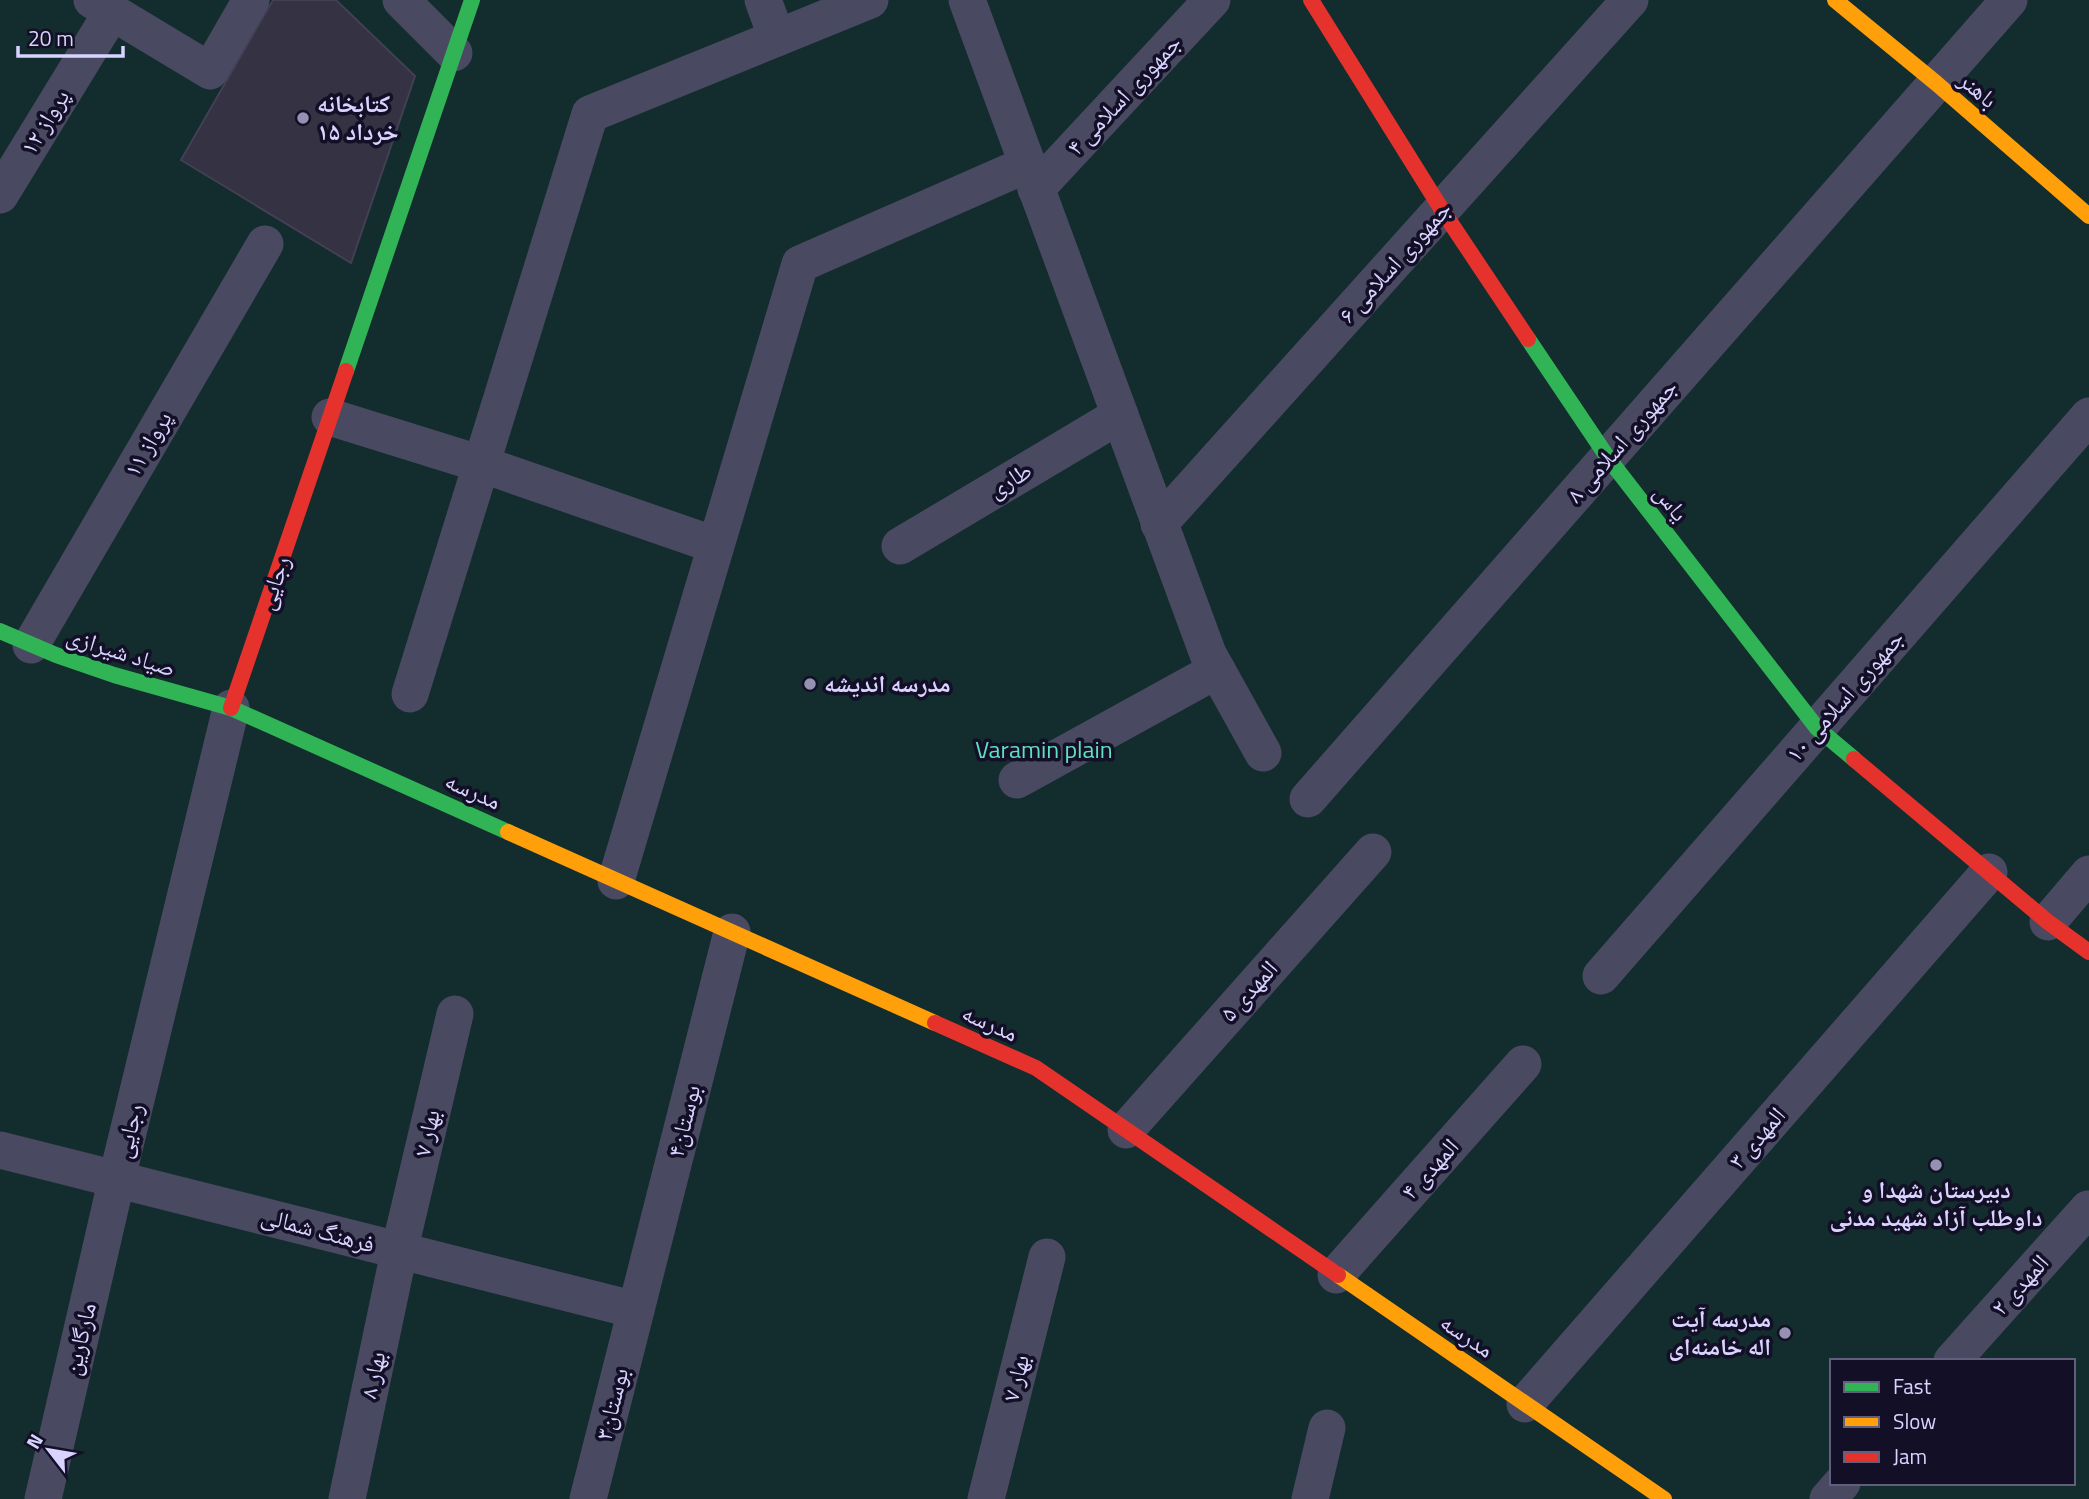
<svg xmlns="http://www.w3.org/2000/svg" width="2089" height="1499" font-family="'Titillium Web','Noto Naskh Arabic',sans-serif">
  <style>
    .green { fill: #132c2d; fill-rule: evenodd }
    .building { fill: #343243; stroke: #433f54; stroke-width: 2 }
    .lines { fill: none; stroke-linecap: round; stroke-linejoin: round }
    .street { stroke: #4a4962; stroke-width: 37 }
    .fast { stroke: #30b455; stroke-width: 16 }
    .slow { stroke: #ff9f0a; stroke-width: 16 }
    .jam { stroke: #e5322d; stroke-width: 16 }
    .poi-dot { fill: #9591b1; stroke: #130f26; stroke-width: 2.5 }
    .labels { text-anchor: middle; stroke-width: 7; stroke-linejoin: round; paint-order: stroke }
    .street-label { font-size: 24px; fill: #d9d4ff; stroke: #130f26 }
    .poi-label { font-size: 24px; font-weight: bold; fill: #d9d4ff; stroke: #130f26; text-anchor: start }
    .park-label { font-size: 24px; fill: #5fe0c0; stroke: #130f26 }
  </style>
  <rect width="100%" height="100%" fill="#161421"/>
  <path class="green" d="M 0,0 L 2089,0 L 2089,1499 L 0,1499 ZM 1832,1361 L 2073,1361 L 2073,1483 L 1832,1483 Z"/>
  <polygon class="building" points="273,0 336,0 415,76 351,263 181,160"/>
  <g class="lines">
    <g class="street">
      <polyline points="92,0 210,71 251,0"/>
      <polyline points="401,0 454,53"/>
      <polyline points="763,0 777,38"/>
      <polyline points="967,0 1208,654 1263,753"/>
      <polyline points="1036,189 1212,0"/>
      <polyline points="0,195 112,12"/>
      <polyline points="330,417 481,464 715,545"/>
      <polyline points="1159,524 1630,0"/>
      <polyline points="900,546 1120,415"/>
      <polyline points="31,645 265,244"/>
      <polyline points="410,694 590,114 870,0"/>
      <polyline points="1017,780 1217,670"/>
      <polyline points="1308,799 2009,0"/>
      <polyline points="616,881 800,264 1028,164"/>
      <polyline points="2048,922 2089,874"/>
      <polyline points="1601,976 2089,416"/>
      <polyline points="1126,1130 1373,852"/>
      <polyline points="0,1150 636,1310"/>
      <polyline points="1336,1275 1523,1064"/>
      <polyline points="1952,1361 2088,1209"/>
      <polyline points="1525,1404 1989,872"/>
      <polyline points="43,1499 117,1178 231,708"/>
      <polyline points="347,1499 399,1252 455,1014"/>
      <polyline points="588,1499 732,932"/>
      <polyline points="986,1499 1047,1257"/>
      <polyline points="1310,1499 1327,1428"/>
      <polyline points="1828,1499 1842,1483"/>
    </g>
    <g class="fast">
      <polyline points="1528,339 1608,458 1817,728 1854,759"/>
      <polyline points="346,371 472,0"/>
      <polyline points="0,631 56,655 114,675 231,708 508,832"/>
    </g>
    <g class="slow">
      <polyline points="1835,0 1936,83 2089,216"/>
      <polyline points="508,832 935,1023"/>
      <polyline points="1338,1275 1664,1499"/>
    </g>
    <g class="jam">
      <polyline points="1311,0 1442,210 1528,339"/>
      <polyline points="231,708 346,371"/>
      <polyline points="1854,759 2048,922 2089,952"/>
      <polyline points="935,1023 1036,1068 1338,1275"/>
    </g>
  </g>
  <g class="poi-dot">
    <circle cx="303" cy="118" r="7"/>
    <circle cx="810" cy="684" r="7"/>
    <circle cx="1936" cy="1165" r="7"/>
    <circle cx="1785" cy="1333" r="7"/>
  </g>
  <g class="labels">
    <g class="street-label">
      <text transform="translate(1978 90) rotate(41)" y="8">باهنر</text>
      <text transform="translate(1124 95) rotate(-47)" y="8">جمهوری اسلامی ۴</text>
      <text transform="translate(45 122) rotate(-59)" y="8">پرواز ۱۲</text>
      <text transform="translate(1395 262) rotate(-48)" y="8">جمهوری اسلامی ۶</text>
      <text transform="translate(1622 441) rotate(-49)" y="8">جمهوری اسلامی ۸</text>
      <text transform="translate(148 444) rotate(-60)" y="8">پرواز ۱۱</text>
      <text transform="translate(1010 480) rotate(-31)" y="8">طاری</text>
      <text transform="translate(1671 503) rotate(52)" y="8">یاس</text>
      <text transform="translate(274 583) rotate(-71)" y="8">رجایی</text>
      <text transform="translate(121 652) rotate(18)" y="8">صیاد شیرازی</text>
      <text transform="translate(1845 696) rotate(-49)" y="8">جمهوری اسلامی ۱۰</text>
      <text transform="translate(473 791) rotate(24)" y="8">مدرسه</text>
      <text transform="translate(1249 991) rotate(-48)" y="8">المهدی ۵</text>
      <text transform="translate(990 1023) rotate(24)" y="8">مدرسه</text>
      <text transform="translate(684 1121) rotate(-76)" y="8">بوستان۴</text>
      <text transform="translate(129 1131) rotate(-76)" y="8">رجایی</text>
      <text transform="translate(427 1133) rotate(-77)" y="8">بهار ۷</text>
      <text transform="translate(1757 1138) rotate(-49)" y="8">المهدی ۳</text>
      <text transform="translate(1430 1169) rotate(-48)" y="8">المهدی ۴</text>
      <text transform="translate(318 1230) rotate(15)" y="8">فرهنگ شمالی</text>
      <text transform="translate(2020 1285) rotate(-48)" y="8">المهدی ۲</text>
      <text transform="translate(1467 1336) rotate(34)" y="8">مدرسه</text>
      <text transform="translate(80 1339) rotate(-77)" y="8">مارگارین</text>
      <text transform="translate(373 1375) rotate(-78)" y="8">بهار ۸</text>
      <text transform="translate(1016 1378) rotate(-76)" y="8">بهار ۷</text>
      <text transform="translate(612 1404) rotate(-76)" y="8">بوستان۳</text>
    </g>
    <g class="poi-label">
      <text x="317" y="112">کتابخانه<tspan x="317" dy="28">۱۵ خرداد</tspan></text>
      <text x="824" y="692">مدرسه اندیشه</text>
      <text x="1936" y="1198" text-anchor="middle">دبیرستان شهدا و<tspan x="1936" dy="28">داوطلب آزاد شهید مدنی</tspan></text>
      <text x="1771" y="1327" text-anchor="end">مدرسه آیت<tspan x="1771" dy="28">اله خامنه‌ای</tspan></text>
    </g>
    <g class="park-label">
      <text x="1044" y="758">Varamin plain</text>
    </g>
  </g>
  <rect x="1830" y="1359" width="245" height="126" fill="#130f26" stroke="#625e7d" stroke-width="2"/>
  <rect x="1844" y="1382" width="35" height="10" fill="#30b455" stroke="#625e7d" stroke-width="2"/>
  <text x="1893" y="1394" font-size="21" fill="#d9d4ff">Fast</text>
  <rect x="1844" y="1417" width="35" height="10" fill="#ff9f0a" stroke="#625e7d" stroke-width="2"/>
  <text x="1893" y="1429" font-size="21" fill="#d9d4ff">Slow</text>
  <rect x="1844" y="1452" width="35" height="10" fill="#e5322d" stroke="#625e7d" stroke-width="2"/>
  <text x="1893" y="1464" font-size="21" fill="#d9d4ff">Jam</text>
  <g transform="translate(49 1450) rotate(301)" stroke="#130f26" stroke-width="5" paint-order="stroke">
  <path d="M0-5L12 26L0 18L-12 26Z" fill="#d9d4ff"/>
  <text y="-10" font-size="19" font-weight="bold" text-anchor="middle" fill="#d9d4ff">N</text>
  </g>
  <path d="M18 46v10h105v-10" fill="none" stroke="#d9d4ff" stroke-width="3.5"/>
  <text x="28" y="46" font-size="21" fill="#d9d4ff" stroke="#130f26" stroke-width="5" paint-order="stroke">20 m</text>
</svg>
